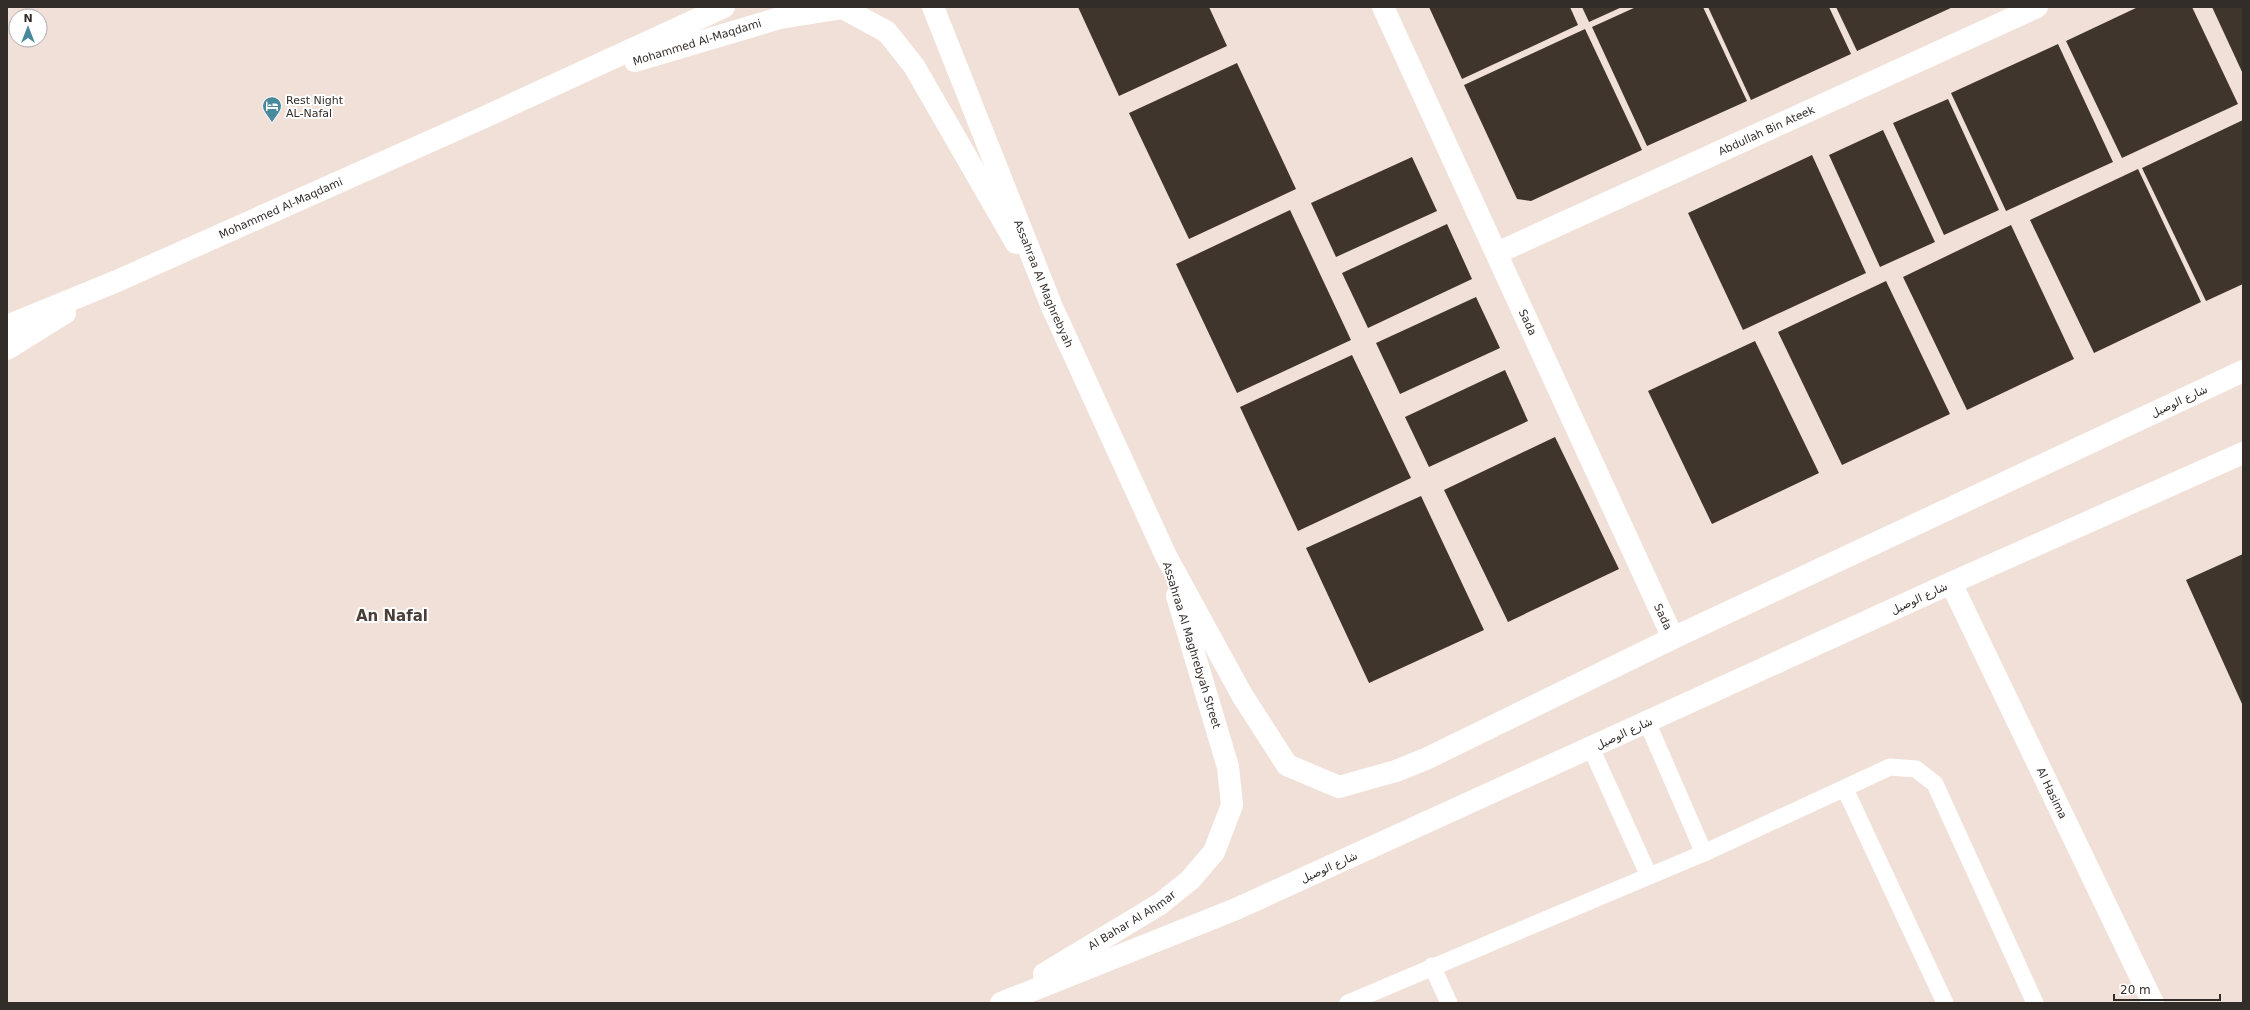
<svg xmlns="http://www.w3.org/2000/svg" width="2250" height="1010" font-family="'DejaVu Sans',Cairo,sans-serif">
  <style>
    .building { fill: #40352c }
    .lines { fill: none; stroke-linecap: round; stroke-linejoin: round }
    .lane { stroke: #fff; stroke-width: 17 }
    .street { stroke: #fff; stroke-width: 22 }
    .secondary { stroke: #fff; stroke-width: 22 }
    .labels { text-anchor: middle; stroke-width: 4; stroke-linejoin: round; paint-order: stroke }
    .street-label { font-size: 11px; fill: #332d2a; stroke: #fff }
    .poi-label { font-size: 11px; fill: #332d2a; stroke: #fff; text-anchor: start }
    .district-label { font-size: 15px; font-weight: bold; fill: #4b3e38; stroke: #fff }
  </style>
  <rect width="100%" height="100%" fill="#f1e0d8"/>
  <g class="building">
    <polygon points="1078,7 1209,7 1227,46 1119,96"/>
    <polygon points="1429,7 1570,7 1578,25 1462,79"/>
    <polygon points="1582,7 1622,7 1589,22"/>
    <polygon points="1636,7 1703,7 1747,101 1647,146 1592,27"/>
    <polygon points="1708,7 1829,7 1851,54 1751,100"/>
    <polygon points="1836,7 1953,7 1857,51"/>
    <polygon points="2138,7 2192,7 2238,104 2122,158 2066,41"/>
    <polygon points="2212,7 2243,7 2243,74"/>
    <polygon points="1585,29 1642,150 1531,201 1517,199 1464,85"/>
    <polygon points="2058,44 2113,162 2006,211 1951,93"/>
    <polygon points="1237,63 1296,189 1189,239 1129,113"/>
    <polygon points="1948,99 1999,210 1944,235 1893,123"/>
    <polygon points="2243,120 2243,284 2206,301 2142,168"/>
    <polygon points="1883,130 1935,242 1880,267 1829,155"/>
    <polygon points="1812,155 1866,273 1743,330 1688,213"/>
    <polygon points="1412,157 1437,211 1336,257 1311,203"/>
    <polygon points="2138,169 2201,302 2094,353 2030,220"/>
    <polygon points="1290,210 1351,340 1237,393 1176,264"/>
    <polygon points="1447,224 1472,279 1368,328 1342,273"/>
    <polygon points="2011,225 2074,359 1967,410 1903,277"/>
    <polygon points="1886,281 1950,414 1842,465 1778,332"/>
    <polygon points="1476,297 1500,348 1400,394 1376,343"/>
    <polygon points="1755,341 1819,473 1712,524 1648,391"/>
    <polygon points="1352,355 1411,478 1298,531 1240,407"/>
    <polygon points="1505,370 1528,421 1429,467 1405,417"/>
    <polygon points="1555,437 1619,569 1508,622 1444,490"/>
    <polygon points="1421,496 1484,630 1369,683 1306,548"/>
    <polygon points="2243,554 2243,706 2186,580"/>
  </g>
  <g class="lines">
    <g class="lane">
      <polyline points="1647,722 1704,853"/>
      <polyline points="1591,748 1649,876"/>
      <polyline points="1845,789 1945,1003"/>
      <polyline points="1432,966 1449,1003"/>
      <polyline points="1348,1003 1704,853 1890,767 1916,769 1935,784 2035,1003"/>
    </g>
    <g class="street">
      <path id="s1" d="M 1383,7 L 1673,638"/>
      <path id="s2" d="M 1497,253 L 2037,7"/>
      <path id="s3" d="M 1951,583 L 2153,1003"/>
    </g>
    <g class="secondary">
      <path id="s4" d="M 933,7 L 1052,307 L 1166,556 L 1242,695 L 1287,765 L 1339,787 L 1396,771 L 1428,758 L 1673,638 L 2243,371"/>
      <polyline points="635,61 780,18 843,8 887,32 914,66 1016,243"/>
      <path id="s5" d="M 7,326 L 117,281 L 478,120 L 724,7"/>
      <polyline points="7,349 65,313"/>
      <path id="s6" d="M 1044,974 L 1160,904 L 1190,880 L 1214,852 L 1232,805 L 1228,767 L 1177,596"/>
      <polyline points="1001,1003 1236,909 1951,583 2243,453"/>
    </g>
  </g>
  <defs>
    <g id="hotel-pin" transform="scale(1)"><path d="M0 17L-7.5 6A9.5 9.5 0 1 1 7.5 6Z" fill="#488a9c" stroke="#fff"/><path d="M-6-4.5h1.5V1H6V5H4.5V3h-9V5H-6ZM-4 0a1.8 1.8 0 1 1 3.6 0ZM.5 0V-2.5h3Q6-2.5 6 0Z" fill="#fff"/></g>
  </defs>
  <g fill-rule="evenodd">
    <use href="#hotel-pin" x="272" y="106"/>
  </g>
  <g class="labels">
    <g class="street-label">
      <text transform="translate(697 42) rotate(-17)" y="4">Mohammed Al-Maqdami</text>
      <text dy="4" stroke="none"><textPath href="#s2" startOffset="296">Abdullah Bin Ateek</textPath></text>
      <text dy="4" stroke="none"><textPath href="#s5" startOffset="298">Mohammed Al-Maqdami</textPath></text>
      <text dy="4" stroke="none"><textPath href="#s4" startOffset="298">Assahraa Al Maghrebyah</textPath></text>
      <text dy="4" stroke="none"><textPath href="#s1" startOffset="347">Sada</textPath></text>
      <text transform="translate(2179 401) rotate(-25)" y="4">شارع الوصيل</text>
      <text transform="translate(1919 598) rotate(-25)" y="4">شارع الوصيل</text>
      <text dy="4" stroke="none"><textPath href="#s1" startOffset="671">Sada</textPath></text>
      <text transform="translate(1192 645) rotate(73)" y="4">Assahraa Al Maghrebyah Street</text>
      <text transform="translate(1624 733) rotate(-25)" y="4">شارع الوصيل</text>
      <text dy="4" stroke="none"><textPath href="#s3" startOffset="233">Al Hasima</textPath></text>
      <text transform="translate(1329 867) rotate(-24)" y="4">شارع الوصيل</text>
      <text dy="4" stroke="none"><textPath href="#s6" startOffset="103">Al Bahar Al Ahmar</textPath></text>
    </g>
    <g class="poi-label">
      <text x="286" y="104">Rest Night<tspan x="286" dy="13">AL-Nafal</tspan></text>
    </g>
    <g class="district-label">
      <text x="392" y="621">An Nafal</text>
    </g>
  </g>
  <rect width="2250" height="1010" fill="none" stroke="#332d2a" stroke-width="16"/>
  <g transform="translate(28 28)"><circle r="19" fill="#ffffff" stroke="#adabaa"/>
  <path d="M0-3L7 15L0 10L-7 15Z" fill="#488a9c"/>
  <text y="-6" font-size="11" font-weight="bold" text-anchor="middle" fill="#332d2a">N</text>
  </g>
  <path d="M2114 994v6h106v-6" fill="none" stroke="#332d2a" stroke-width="2"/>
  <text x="2120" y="994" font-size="12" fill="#332d2a" stroke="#ffffff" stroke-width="3" paint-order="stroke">20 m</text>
</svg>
